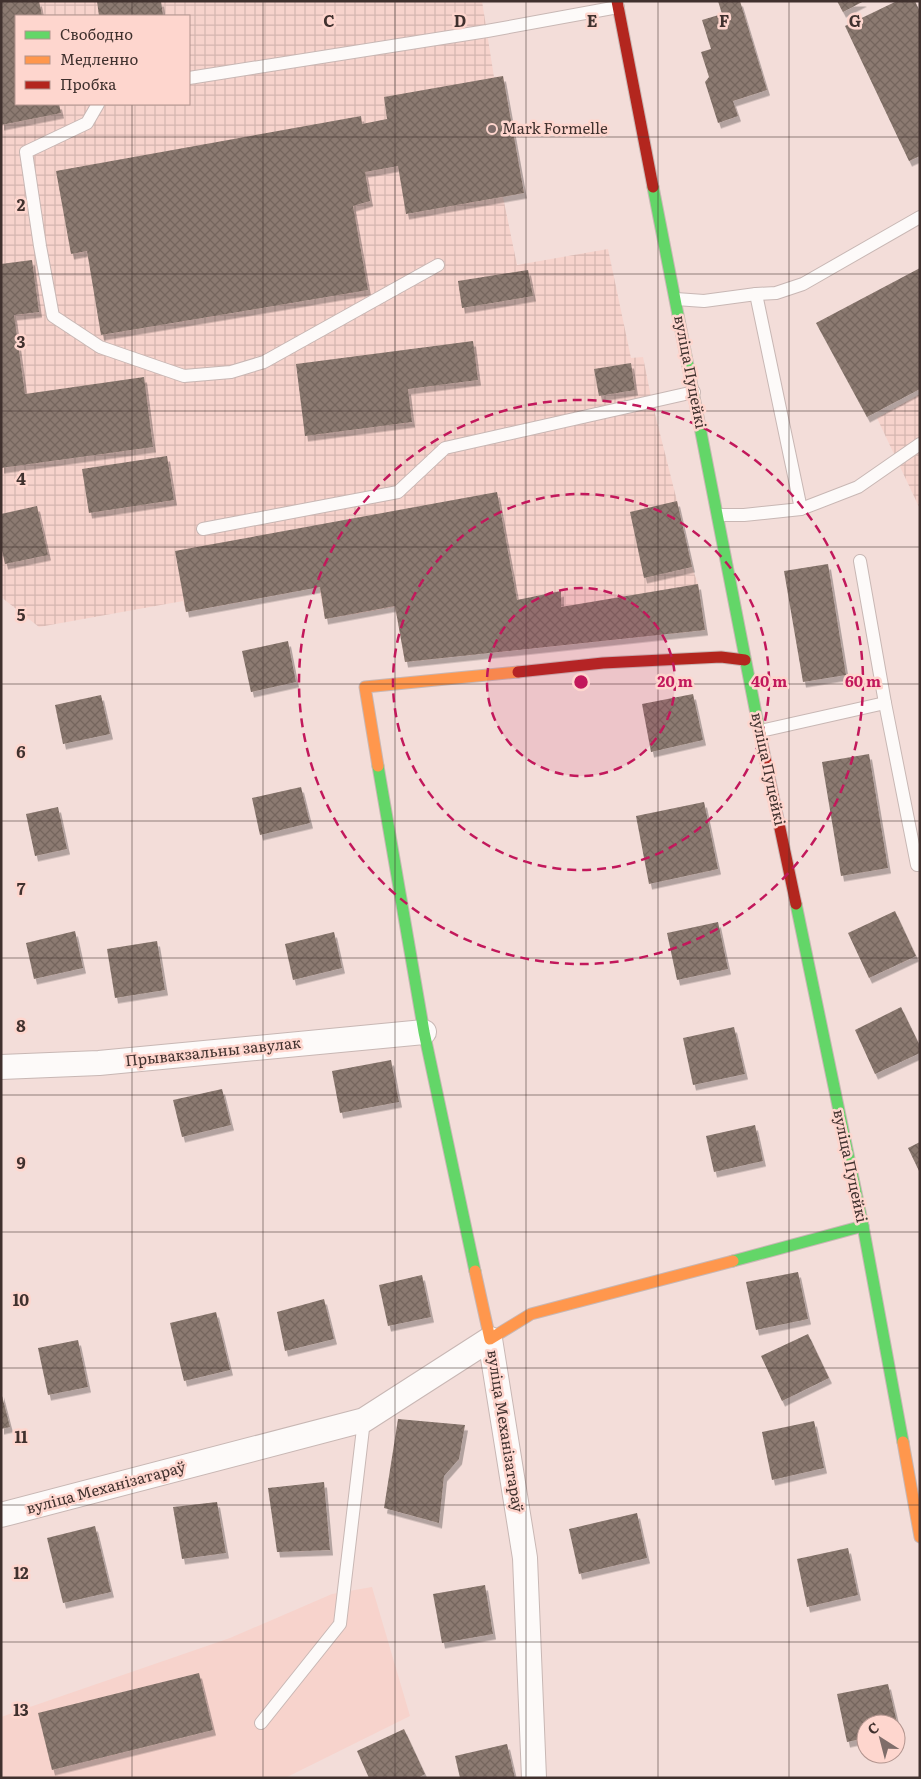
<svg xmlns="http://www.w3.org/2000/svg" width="921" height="1779" font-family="Literata,serif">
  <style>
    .built { fill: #f7d3cc }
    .industrial { fill: url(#industrial-grid); fill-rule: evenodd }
    .building { fill: url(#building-cross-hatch); filter: url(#shadow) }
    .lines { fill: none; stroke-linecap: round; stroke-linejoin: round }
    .lane-casing { stroke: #c8b7b4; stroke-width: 14 }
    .street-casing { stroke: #c8b7b4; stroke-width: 26 }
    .fast-casing { stroke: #c8b7b4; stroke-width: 13 }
    .slow-casing { stroke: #c8b7b4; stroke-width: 13 }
    .jam-casing { stroke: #c8b7b4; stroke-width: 13 }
    .lane { stroke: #fdfaf9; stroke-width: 12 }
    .street { stroke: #fdfaf9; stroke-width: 24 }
    .fast { stroke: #63d668; stroke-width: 11 }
    .slow { stroke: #ff974d; stroke-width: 11 }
    .jam { stroke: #b3261e; stroke-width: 11 }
    .grid { fill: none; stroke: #40312e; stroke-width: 1; stroke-opacity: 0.55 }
    .ring { fill: none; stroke: #c2185b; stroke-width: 2.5; stroke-dasharray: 9 6 }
    .poi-dot { fill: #7f6d6a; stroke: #fed6ce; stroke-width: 2 }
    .labels { text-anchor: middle; stroke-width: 5; stroke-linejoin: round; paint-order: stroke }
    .poi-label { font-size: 15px; fill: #40312e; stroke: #fed6ce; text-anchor: start }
    .street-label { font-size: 15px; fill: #40312e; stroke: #fed6ce }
    .grid-label { font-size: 16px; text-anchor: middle; font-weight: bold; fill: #40312e; stroke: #fed6ce; stroke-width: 5; stroke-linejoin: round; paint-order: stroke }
    .centre { fill: #c2185b; stroke: #fed6ce; stroke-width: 2.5 }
    .ring-label { font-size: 15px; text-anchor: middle; font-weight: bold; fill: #c2185b; stroke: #fed6ce; stroke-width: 5; stroke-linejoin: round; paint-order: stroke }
  </style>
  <defs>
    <pattern id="industrial-grid" width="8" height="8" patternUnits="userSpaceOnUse" patternTransform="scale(1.25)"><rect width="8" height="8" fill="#f7d3cc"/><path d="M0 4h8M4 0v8" fill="none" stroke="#d5b6b0"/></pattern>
    <pattern id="building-cross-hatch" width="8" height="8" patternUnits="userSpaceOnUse" patternTransform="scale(1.25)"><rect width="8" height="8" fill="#8c7a71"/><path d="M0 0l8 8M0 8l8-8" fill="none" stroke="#74655d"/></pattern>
    <filter id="shadow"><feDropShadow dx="3" dy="5.5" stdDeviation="0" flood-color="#0004"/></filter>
  </defs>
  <rect width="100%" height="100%" fill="#f3ddd9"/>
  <polygon class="built" points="372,1587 410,1716 285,1778 1,1778 1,1717 230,1638 332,1594"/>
  <g class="industrial">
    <path d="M 1,1 L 482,1 L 494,77 L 503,76 L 524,193 L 503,197 L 517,265 L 608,249 L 631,358 L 643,357 L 652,402 L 677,501 L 692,567 L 698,584 L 705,630 L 405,662 L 395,607 L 325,619 L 319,587 L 186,612 L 183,601 L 39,627 L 1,597 ZM 16,16 L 189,16 L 189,104 L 16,104 Z"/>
    <polygon points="920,394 920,509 877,418"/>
  </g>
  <g class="building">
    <polygon points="1,1 39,1 42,16 16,16 16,104 59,104 61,113 1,125"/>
    <polygon points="97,1 161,1 163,16 99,16"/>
    <polygon points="718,1 740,1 767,90 733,101 738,116 718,123 705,82 709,77 701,52 711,49 702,20 722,14"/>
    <polygon points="837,1 864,1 843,12"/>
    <polygon points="897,1 915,1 920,12 920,156 909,161 845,26"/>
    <polygon points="503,76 524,193 406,214 398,166 365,172 370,201 353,206 368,290 101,335 87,251 71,254 56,171 361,116 362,124 387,119 384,97"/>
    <polygon points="32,260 39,312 14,315 25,394 144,377 153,447 1,468 1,264"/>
    <polygon points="920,268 920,389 867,417 816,323"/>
    <polygon points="528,270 533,296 462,308 458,281"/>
    <polygon points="473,341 478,380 408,389 412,422 305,436 296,364"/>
    <polygon points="631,363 635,390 599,396 594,369"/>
    <polygon points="167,456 174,500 89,513 82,469"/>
    <polygon points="497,492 517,600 561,591 561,607 698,584 705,630 405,662 395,606 325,619 320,587 186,612 175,551"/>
    <polygon points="677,501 692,567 644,578 630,512"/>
    <polygon points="37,506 48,555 5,564 1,546 1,514"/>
    <polygon points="828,564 846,675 803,682 784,571"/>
    <polygon points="288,641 296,682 251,692 242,651"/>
    <polygon points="693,694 703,740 651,752 642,704"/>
    <polygon points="101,695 110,734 63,744 55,705"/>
    <polygon points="869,754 888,868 841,876 822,762"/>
    <polygon points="301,787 310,823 260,835 252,798"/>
    <polygon points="704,802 718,869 649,884 636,816"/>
    <polygon points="58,807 67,849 35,856 26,814"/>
    <polygon points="895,911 916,956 869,978 848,933"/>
    <polygon points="718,922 728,969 677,980 667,933"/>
    <polygon points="75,931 83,968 34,979 26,943"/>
    <polygon points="334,932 342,968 293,980 285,944"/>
    <polygon points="157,941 165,990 115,998 107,949"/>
    <polygon points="901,1007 920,1046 920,1053 875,1074 855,1030"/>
    <polygon points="734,1027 745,1074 693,1085 683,1038"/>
    <polygon points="391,1060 399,1102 340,1113 332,1071"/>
    <polygon points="222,1089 231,1125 182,1137 173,1100"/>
    <polygon points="755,1125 763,1161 714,1172 706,1136"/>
    <polygon points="920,1142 920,1173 908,1148"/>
    <polygon points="798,1272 808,1319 756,1330 746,1282"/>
    <polygon points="422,1275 431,1317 388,1326 379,1285"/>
    <polygon points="324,1299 334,1339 285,1351 277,1312"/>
    <polygon points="216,1312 230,1370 184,1381 170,1323"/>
    <polygon points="808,1334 829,1378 782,1401 761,1356"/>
    <polygon points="78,1340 88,1387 48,1395 38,1348"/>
    <polygon points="1,1392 10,1427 1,1429"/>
    <polygon points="398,1419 465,1425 459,1459 444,1476 439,1523 384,1508"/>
    <polygon points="814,1421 824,1468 772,1480 762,1432"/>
    <polygon points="324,1482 330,1550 277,1552 268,1488"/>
    <polygon points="217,1502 226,1553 182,1559 173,1507"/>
    <polygon points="637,1513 647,1558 579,1574 569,1529"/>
    <polygon points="95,1526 111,1592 63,1603 47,1538"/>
    <polygon points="848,1548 858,1595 807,1607 797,1559"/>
    <polygon points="485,1585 493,1634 442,1643 433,1594"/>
    <polygon points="199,1673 213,1730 52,1770 38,1713"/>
    <polygon points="888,1684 899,1731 896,1731 896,1724 866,1724 866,1738 847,1742 837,1694"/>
    <polygon points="404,1729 425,1774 418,1778 369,1778 357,1751"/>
    <polygon points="507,1744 515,1778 460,1778 455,1756"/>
  </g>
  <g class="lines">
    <g class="lane-casing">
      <g id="lane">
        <polyline points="189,78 487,31 618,7"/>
        <polyline points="98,104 87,123 26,152 40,246 53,316 100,347 184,376 231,372 264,362 438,265"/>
        <polyline points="756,294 776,293 803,284 920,217"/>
        <polyline points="676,299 704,301 756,294 801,509 744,515 718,515"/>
        <polyline points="801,509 858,487 920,444"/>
        <polyline points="203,529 398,492 445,448 694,392"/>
        <polyline points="885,703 917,865"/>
        <polyline points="761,731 885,703 860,561"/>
        <polyline points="261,1723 340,1624 364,1420"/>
      </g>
    </g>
    <g class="street-casing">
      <g id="street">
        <polyline points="1,1067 99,1063 424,1032"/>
        <polyline points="1,1515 364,1420 490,1339 525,1558 534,1778"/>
      </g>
    </g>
    <g class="fast-casing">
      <g id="fast">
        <polyline points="653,187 760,734"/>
        <polyline points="378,766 424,1032 475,1271"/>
        <polyline points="796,904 863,1226 903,1442"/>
        <polyline points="733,1261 863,1226"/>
      </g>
    </g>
    <g class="slow-casing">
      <g id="slow">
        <polyline points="378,766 365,687 518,672"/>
        <polyline points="475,1271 490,1339 531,1314 733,1261"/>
        <polyline points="903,1442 920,1537"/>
      </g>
    </g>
    <g class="jam-casing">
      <g id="jam">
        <polyline points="617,1 653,187"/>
        <polyline points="518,672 603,663 721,657 745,660"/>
        <polyline points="760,734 796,904"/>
      </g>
    </g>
    <use href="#lane" class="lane"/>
    <use href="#street" class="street"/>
    <use href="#fast" class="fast"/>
    <use href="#slow" class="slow"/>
    <use href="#jam" class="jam"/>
  </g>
  <path class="grid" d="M 132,1 L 132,16M 263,1 L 263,1778M 395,1 L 395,1778M 526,1 L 526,1778M 658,1 L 658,1778M 789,1 L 789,1778M 132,104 L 132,1778M 1,137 L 920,137M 1,274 L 920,274M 1,411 L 920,411M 1,547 L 920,547M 1,684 L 920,684M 1,821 L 920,821M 1,958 L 920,958M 1,1095 L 920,1095M 1,1232 L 920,1232M 1,1368 L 920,1368M 1,1505 L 920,1505M 1,1642 L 920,1642"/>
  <circle cx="581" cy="682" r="94" fill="#c2185b" fill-opacity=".12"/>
  <g class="ring">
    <circle cx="581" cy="682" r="94"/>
    <circle cx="581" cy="682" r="188"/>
    <circle cx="581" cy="682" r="282"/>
  </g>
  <circle class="poi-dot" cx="492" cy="129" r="5"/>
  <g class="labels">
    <g class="poi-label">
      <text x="502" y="134">Mark Formelle</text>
    </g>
    <g class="street-label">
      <text transform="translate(690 372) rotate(79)" y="5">вуліца Пуцейкі</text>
      <text transform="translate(768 769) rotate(78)" y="5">вуліца Пуцейкі</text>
      <text transform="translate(213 1052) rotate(-6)" y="5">Прывакзальны завулак</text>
      <text transform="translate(850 1166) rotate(78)" y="5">вуліца Пуцейкі</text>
      <text transform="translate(505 1431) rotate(81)" y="5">вуліца Механізатараў</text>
      <text transform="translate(106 1488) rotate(-15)" y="5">вуліца Механізатараў</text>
    </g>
  </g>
  <g class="grid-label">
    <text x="329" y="27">C</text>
    <text x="460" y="27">D</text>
    <text x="592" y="27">E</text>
    <text x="724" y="27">F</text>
    <text x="855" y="27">G</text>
    <text x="21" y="211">2</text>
    <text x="21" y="348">3</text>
    <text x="21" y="485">4</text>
    <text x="21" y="621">5</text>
    <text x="21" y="758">6</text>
    <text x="21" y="895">7</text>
    <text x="21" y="1032">8</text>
    <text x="21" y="1169">9</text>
    <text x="21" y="1306">10</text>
    <text x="21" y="1443">11</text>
    <text x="21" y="1579">12</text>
    <text x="21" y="1716">13</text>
  </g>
  <circle cx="581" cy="682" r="8" class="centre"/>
  <g class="ring-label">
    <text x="675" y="687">20 m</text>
    <text x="769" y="687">40 m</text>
    <text x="863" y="687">60 m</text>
  </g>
  <rect width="921" height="1779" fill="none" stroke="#40312e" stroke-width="5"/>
  <rect x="15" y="15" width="175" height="90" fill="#fed6ce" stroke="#b2948e"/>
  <rect x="25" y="31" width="25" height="8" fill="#63d668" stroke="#b2948e"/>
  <text x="60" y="40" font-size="15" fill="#40312e">Свободно</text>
  <rect x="25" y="56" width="25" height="8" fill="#ff974d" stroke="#b2948e"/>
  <text x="60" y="65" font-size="15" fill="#40312e">Медленно</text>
  <rect x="25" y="81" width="25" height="8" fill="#b3261e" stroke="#b2948e"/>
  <text x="60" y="90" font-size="15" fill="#40312e">Пробка</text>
  <g transform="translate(881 1739) rotate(324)"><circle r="24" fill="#fed6ce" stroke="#b2948e"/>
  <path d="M0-4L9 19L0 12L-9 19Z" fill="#7f6d6a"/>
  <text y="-8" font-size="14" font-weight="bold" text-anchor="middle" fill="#40312e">С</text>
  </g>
</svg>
